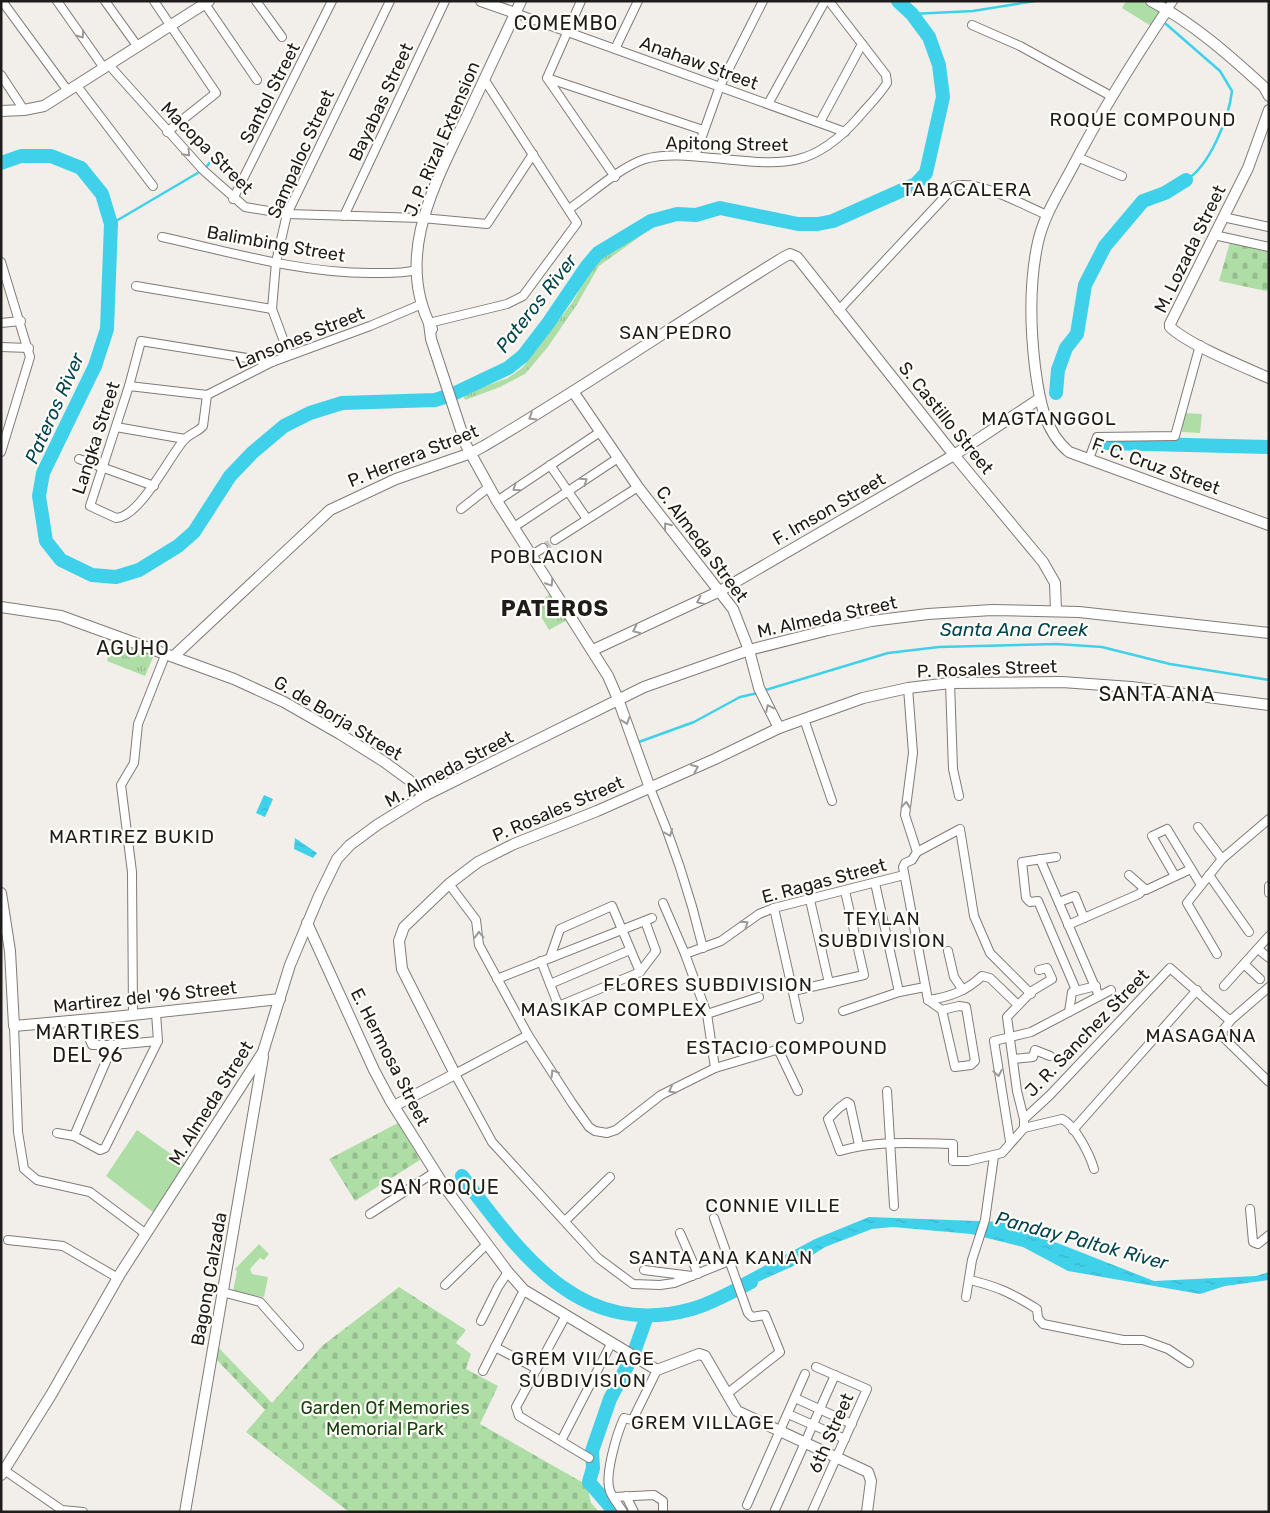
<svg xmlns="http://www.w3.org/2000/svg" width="1270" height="1513" font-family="Rubik,sans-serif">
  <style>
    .green { fill: #aedda6 }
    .cemetery { fill: url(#cemetery-stones) }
    .park { fill: url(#park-tufts) }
    .water { fill: url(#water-ripples) }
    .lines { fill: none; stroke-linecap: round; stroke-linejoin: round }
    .stream { stroke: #40d1ea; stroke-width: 2.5 }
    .river { stroke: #40d1ea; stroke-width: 14 }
    .street-tunnel { stroke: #c8c5c1; stroke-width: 8; stroke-dasharray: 8 4; stroke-linecap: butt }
    .street-casing { stroke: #7f7c78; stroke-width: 10 }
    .secondary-casing { stroke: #7f7c78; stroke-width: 12 }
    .street { stroke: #fff; stroke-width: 8 }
    .secondary { stroke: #fff; stroke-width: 10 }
    .oneway { stroke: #9a9998 }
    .labels { text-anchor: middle; stroke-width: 4.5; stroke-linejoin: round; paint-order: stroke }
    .street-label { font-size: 18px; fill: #1e1d1b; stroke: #fffdf8 }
    .park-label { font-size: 18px; fill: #17420f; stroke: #fffdf8 }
    .neighbourhood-label { font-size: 19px; letter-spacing: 1px; fill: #1e1d1b; stroke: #fffdf8 }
    .water-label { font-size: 19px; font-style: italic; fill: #02444f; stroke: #fffdf8 }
    .quarter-label { font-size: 20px; letter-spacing: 1px; fill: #1e1d1b; stroke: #fffdf8 }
    .district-label { font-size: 22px; font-weight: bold; letter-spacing: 1px; fill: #1e1d1b; stroke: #fffdf8 }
  </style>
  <defs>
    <pattern id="cemetery-stones" width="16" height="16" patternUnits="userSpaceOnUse" patternTransform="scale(1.25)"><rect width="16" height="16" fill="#aedda6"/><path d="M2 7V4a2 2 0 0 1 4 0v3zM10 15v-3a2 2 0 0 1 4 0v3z" fill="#95bd8e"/></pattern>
    <pattern id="park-tufts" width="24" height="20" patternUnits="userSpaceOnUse" patternTransform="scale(1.25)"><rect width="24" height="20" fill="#aedda6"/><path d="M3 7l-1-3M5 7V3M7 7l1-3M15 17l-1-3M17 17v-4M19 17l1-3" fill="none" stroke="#95bd8e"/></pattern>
    <pattern id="water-ripples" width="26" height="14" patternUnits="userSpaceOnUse" patternTransform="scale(1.25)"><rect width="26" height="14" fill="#40d1ea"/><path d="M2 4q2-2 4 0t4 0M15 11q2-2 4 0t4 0" fill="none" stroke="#38b3c8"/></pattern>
  </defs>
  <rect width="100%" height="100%" fill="#f2efea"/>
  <g class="green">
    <polygon points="1126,1 1142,1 1159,11 1151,26 1122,8"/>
    <polygon points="1184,413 1202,414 1200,433 1182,432"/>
    <polygon points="137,1130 185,1164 153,1212 106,1176"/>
    <polygon points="259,1244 269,1254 264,1260 260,1258 250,1269 252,1274 268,1277 264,1297 233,1292 237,1271 235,1269"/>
  </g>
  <g class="cemetery">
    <polygon points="1230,242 1269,250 1269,289 1266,291 1219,281"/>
    <polygon points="398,1123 420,1160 355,1201 329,1159"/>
    <polygon points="399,1287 466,1330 456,1343 471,1354 466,1369 498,1386 480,1424 587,1485 591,1503 599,1512 349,1512 246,1432 265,1410 214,1357 216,1345 272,1403 322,1346"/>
  </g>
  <g class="park">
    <polygon points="647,226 649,230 599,266 576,306 547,348 525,374 500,387 465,400 463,394 508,378 522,368 572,303 597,259"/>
    <polygon points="552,593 569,619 549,630 534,605"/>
    <polygon points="115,640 154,655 145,676 107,661"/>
  </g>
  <g class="water">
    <polygon points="264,795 273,799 265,817 256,813"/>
    <polygon points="295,838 317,853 313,858 294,849"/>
    <polygon points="869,1217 1004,1222 1154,1281 1256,1276 1269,1272 1269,1280 1225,1286 1200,1294 1068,1271 1023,1247 971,1234 893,1227 872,1229 825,1247 800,1263 742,1289 738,1280 815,1239"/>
  </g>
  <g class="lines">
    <g class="stream">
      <polyline points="912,14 973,11 1035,1"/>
      <path d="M 1166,24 L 1220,71 L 1232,91 C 1229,117 1210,166 1186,180"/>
      <polyline points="205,169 210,162"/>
      <polyline points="111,224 201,171"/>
      <polyline points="762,691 888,653 939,647 1057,644 1102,647 1170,664 1269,680"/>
      <polyline points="636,743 694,722 740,697 758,693"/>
    </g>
    <g class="river">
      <polyline points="1,163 21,156 51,156 81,168 102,194 111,224 107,329 95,366 43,473 39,496 46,541 61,560 92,575 116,577 139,570 178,546 194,532 230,476 252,453 284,426 310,413 342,403 435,400 451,395 508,368 523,356 549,322 587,266 598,253 651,221 677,214 696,215 720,208 798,224 818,224 833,221 916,184 926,173 943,97 939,65 929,37 912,14 898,1"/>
      <polyline points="1056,393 1058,370 1066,348 1077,334 1085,285 1105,246 1143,201 1165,193 1186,180"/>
      <polyline points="1106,443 1269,447"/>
      <path d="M 462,1176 C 521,1254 580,1340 692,1309 C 713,1303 733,1291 751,1282"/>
      <polyline points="615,1512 589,1482 593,1468 592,1451 610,1399 633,1355 647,1316"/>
    </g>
    <polyline class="street-tunnel" points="543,548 555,540"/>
    <g class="street-casing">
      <g id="street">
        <polyline points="2,1 68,91"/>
        <polyline points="57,1 104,68"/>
        <polyline points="105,1 138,47"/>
        <polyline points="154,1 216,93 167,132"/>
        <polyline points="203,1 257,80"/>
        <polyline points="256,1 282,37"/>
        <polyline points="581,1 547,78 615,177"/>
        <polyline points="1167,10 1173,1"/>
        <polyline points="515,13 845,132"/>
        <polyline points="972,25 1020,46 1111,96"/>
        <polyline points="615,49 638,1"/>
        <polyline points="109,65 203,170 245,207 287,214 422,218 487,224 533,154"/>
        <polyline points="1,75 24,110"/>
        <polyline points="547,78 703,130"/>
        <polyline points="77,86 153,186"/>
        <polyline points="768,104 825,1"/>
        <polyline points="820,122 862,44"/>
        <polyline points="695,156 720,86 763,1"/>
        <polyline points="1077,157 1122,176"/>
        <polyline points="233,199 332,1"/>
        <path d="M 569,209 C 591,194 620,167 645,159 C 665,153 693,156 713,158 C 779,164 810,172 858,118 C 867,107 879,96 887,83 L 886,75 L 829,1"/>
        <polyline points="344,216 445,1"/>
        <polyline points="1223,217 1269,227"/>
        <polyline points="1214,235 1269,247"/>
        <path d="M 162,237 C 230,252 300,273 370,273 C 386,273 401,274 416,270"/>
        <polyline points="1,262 30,357 1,452"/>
        <polyline points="136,286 272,309"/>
        <path d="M 838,311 L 955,186 C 980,180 1023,205 1047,215"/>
        <polyline points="1,323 21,321"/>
        <polyline points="429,323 507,304 523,296 577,223 484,79"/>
        <polyline points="1,347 29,348"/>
        <polyline points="289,355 272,309 276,262 287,214 390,1"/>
        <polyline points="129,386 207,395 272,362 370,326 422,304"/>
        <path d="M 207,395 L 203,426 C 198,432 189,434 184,440 C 169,457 140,517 116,518 L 90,506 L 129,386 L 141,341 L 272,362"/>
        <polyline points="116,427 185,439"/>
        <polyline points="79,459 154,486"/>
        <polyline points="1089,459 1097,437 1175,436 1200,345"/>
        <polyline points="550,465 587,519"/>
        <polyline points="497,501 600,432"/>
        <polyline points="461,509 489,487"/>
        <polyline points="514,527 618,458"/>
        <polyline points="555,540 638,487"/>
        <polyline points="532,555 543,548"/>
        <polyline points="950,683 953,769 959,796"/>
        <polyline points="908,688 913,753 905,815 917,852 912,860 905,863 903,867 928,1000"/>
        <polyline points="804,719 832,801"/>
        <path d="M 650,788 C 673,842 689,890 703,948"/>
        <polyline points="1198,827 1222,859"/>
        <polyline points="917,852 960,829 974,916 990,953 1031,994"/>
        <polyline points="1056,857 1022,862 1026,898 1030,902 1038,901 1076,990"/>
        <polyline points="1040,859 1099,996"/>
        <polyline points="1129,875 1146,890 1191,869"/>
        <polyline points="1209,875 1249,932"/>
        <polyline points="1175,876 1152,836 1167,829 1201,885"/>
        <polyline points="875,883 899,992"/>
        <polyline points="449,884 476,920 479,945 528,1035 572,1103 589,1127 595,1131 607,1133 616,1130 661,1095 715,1068 776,1050 779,1051 798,1091"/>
        <polyline points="1269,886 1269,893"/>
        <polyline points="810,900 829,983"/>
        <polyline points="1059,902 1075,896 1084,918"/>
        <polyline points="663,903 685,954 707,1014 715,1068"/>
        <polyline points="774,908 799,1019"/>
        <polyline points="1068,925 1139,894 1144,889"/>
        <polyline points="1258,949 1269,958"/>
        <polyline points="948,951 954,977 963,990"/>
        <polyline points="685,954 721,941 759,914 774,908 904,875"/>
        <polyline points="1217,954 1187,903 1222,859 1269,819"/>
        <polyline points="550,958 560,929 612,906 640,972"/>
        <polyline points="541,961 557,1002 561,1005 640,972 656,951 645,921"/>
        <polyline points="1244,964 1260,979"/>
        <polyline points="497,979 652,918"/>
        <polyline points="550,984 630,950"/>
        <polyline points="1224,986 1269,936"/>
        <polyline points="793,991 864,975 845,891"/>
        <polyline points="928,1000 942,1010 959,1006 966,1007 975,1061 971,1065 955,1067 942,1010"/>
        <path d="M 928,1000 C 950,997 966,991 982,976 L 990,978 L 1018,1005"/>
        <polyline points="843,1011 899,992 925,987"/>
        <polyline points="1069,1012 1072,992 1096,986"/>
        <polyline points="707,1014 759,997"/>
        <polyline points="133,1015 132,872 121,785 134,763 138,724 166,653"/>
        <polyline points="89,1020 89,1038 92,1045 113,1045"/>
        <polyline points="1231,1020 1223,1030 1222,1036 1269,1082"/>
        <polyline points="14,1026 18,1132 24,1169 37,1180 90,1192 146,1234"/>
        <polyline points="528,1035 455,1074 492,1142 503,1154 598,1258 633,1284 660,1285 674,1283 729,1261"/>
        <polyline points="1013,1059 1033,1057 1035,1050 1050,1056"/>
        <polyline points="887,1091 894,1206"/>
        <polyline points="1024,1119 1017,1091 1007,1017 1032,991 1052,979 1047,968 1039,970"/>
        <polyline points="1024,1128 1024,1119 1050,1095 1170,968 1228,1019 1232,1019 1269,987"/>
        <polyline points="1073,1130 1197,990"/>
        <polyline points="57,1133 74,1136 100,1150 105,1148 158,1041 156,1013"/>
        <polyline points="74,1136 113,1045 158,1041"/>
        <polyline points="1010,1141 994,1041 1031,1032 1111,990"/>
        <path d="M 859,1145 L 850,1104 L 847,1102 L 839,1108 L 828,1119 L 840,1151 C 877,1140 915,1143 953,1144 L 953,1161 L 968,1161 L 1002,1153 L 1024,1128 L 1062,1119 C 1075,1125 1090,1155 1094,1169"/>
        <polyline points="1250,1209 1253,1242 1258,1244 1269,1235"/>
        <polyline points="370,1214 435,1172"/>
        <polyline points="714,1218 748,1313 752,1317 765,1315 780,1352 728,1393"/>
        <polyline points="565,1221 610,1177"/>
        <polyline points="680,1233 698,1274"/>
        <polyline points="8,1240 63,1246 118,1278"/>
        <polyline points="644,1270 692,1276"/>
        <path d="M 970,1280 C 999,1287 1011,1293 1037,1309 L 1038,1318 L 1043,1324 L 1123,1340 L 1143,1340 L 1168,1349 L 1189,1363"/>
        <polyline points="445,1285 487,1244"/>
        <polyline points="222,1292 260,1302 299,1346"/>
        <polyline points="966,1297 972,1260 985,1220 994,1156"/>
        <polyline points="565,1317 516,1407 519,1416 589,1458"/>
        <polyline points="481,1321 498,1287 508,1272"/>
        <polyline points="495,1347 537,1369"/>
        <polyline points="483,1371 524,1290"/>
        <polyline points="795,1398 852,1424"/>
        <polyline points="788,1414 845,1439"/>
        <polyline points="633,1419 657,1370"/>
        <polyline points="561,1441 611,1344"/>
        <polyline points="4,1470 62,1510 83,1512"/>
        <polyline points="626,1496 634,1512"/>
        <polyline points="614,1497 654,1495 663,1501 663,1512"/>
        <polyline points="747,1505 805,1374"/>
        <polyline points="775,1510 835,1375"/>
        <path d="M 623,1512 C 619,1505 613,1499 610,1491 C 604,1476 617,1433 624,1418 L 644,1423"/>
        <polyline points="812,1512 867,1389 816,1367"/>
      </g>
    </g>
    <g class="secondary-casing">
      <g id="secondary">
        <polyline points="481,1 515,13"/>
        <path d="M 1151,1 C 1193,23 1229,55 1264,87 L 1269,96"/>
        <path d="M 1167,10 C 1133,61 1101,112 1073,166 C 1060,191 1044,215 1038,242 C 1029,283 1030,325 1035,367 C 1039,398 1044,431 1069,452 L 1269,525"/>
        <path d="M 1269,110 L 1248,168 L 1170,324 L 1170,327 C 1189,345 1244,367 1269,378"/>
        <polyline points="1,111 24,110 44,106 209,1"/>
        <polyline points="429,323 431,339 466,445 497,501 608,676 618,699 650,788"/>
        <path d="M 432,329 C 393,256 436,182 467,116 C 485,77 503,39 521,1"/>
        <polyline points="574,393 638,487 733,609 749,650 759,688 779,728"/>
        <polyline points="1,607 61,616 234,679 284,702 340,734 383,761 409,780 424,796"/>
        <polyline points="593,650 720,591 954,455 1039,399"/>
        <path d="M 174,656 L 330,510 L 396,479 L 471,453 L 484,446 C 586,386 683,319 784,257 L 790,254 L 797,257 L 954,455 L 1043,562 L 1055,583 L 1056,611"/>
        <polyline points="1,893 10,951 14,1026 114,1017 280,999"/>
        <polyline points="307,923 374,1070 390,1100 446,1189 508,1272 524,1290 657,1370 699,1354 705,1356 737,1411 868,1472 871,1481 867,1512"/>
        <polyline points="394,1106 455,1074 402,969 399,941 404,927 449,884 478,862 514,844 597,811 715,759 779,728 863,698 908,688 950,683 1062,682 1131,687 1269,705"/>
        <polyline points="1,1475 51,1395 120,1274 263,1052 290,965 319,896 337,859 350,845 377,825 424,796 644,687 749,650 828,630 871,621 928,614 992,610 1079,612 1269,633"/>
        <polyline points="185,1512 263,1057"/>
      </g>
    </g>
    <use href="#street" class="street"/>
    <use href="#secondary" class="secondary"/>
  </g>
  <defs><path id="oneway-chevron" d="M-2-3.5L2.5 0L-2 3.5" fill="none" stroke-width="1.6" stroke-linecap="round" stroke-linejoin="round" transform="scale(1.25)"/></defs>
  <g class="oneway">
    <use href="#oneway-chevron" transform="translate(81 35) rotate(55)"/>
    <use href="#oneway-chevron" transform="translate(187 153) rotate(47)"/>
    <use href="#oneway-chevron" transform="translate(532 417) rotate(149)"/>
    <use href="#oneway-chevron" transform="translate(584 481) rotate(-34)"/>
    <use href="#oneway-chevron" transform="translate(516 488) rotate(146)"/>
    <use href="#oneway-chevron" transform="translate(667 526) rotate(-128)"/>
    <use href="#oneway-chevron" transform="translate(550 583) rotate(58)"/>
    <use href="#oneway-chevron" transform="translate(700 601) rotate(155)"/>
    <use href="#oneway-chevron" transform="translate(636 630) rotate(155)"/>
    <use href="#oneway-chevron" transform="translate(769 708) rotate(-116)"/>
    <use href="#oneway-chevron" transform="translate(626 721) rotate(71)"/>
    <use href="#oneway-chevron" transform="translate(695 768) rotate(-23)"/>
    <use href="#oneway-chevron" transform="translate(906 805) rotate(-85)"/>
    <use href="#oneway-chevron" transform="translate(669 833) rotate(67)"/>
    <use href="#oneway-chevron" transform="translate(745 924) rotate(-35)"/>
    <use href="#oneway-chevron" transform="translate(479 935) rotate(-92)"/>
    <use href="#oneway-chevron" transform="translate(554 1073) rotate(-121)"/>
    <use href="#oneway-chevron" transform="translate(998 1073) rotate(80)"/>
    <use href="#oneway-chevron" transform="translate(672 1090) rotate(152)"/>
  </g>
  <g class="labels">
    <g class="street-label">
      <text transform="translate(699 63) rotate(20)" y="6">Anahaw Street</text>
      <text transform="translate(270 93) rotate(-63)" y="6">Santol Street</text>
      <text transform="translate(381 102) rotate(-65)" y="6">Bayabas Street</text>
      <text transform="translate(442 139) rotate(-67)" y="6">J. P. Rizal Extension</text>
      <text transform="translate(727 144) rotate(1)" y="6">Apitong Street</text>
      <text transform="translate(207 148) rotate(45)" y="6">Macopa Street</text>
      <text transform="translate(301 154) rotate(-66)" y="6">Sampaloc Street</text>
      <text transform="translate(276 244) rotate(10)" y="6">Balimbing Street</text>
      <text transform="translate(1190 249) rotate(-64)" y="6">M. Lozada Street</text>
      <text transform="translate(300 338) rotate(-22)" y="6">Lansones Street</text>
      <text transform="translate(946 418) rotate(51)" y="6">S. Castillo Street</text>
      <text transform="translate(96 438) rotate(-72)" y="6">Langka Street</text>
      <text transform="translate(413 456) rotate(-22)" y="6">P. Herrera Street</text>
      <text transform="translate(1156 466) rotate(20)" y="6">F. C. Cruz Street</text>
      <text transform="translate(829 509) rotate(-30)" y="6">F. Imson Street</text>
      <text transform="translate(702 544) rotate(53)" y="6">C. Almeda Street</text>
      <text transform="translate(827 617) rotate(-12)" y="6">M. Almeda Street</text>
      <text transform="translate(987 669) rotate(-2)" y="6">P. Rosales Street</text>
      <text transform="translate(338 718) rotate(31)" y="6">G. de Borja Street</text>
      <text transform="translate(449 769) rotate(-28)" y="6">M. Almeda Street</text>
      <text transform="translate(558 809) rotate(-23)" y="6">P. Rosales Street</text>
      <text transform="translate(824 881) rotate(-15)" y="6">E. Ragas Street</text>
      <text transform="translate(145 997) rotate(-6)" y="6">Martirez del '96 Street</text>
      <text transform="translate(1087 1033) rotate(-46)" y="6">J. R. Sanchez Street</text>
      <text transform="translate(390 1057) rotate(63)" y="6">E. Hermosa Street</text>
      <text transform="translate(211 1103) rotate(-58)" y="6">M. Almeda Street</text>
      <text transform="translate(209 1279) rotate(-80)" y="6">Bagong Calzada</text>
      <text transform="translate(831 1433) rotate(-66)" y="6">6th Street</text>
    </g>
    <g class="park-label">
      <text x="385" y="1414">Garden Of Memories<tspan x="385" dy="21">Memorial Park</tspan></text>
    </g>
    <g class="neighbourhood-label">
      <text x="1143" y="126">ROQUE COMPOUND</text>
      <text x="967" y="196">TABACALERA</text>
      <text x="676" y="339">SAN PEDRO</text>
      <text x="1049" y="425">MAGTANGGOL</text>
      <text x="547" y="563">POBLACION</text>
      <text x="132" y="843">MARTIREZ BUKID</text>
      <text x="882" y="925">TEYLAN<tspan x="882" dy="22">SUBDIVISION</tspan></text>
      <text x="708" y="991">FLORES SUBDIVISION</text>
      <text x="614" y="1016">MASIKAP COMPLEX</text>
      <text x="1201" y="1042">MASAGANA</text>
      <text x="787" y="1054">ESTACIO COMPOUND</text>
      <text x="773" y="1212">CONNIE VILLE</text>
      <text x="721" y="1264">SANTA ANA KANAN</text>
      <text x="583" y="1365">GREM VILLAGE<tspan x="583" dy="22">SUBDIVISION</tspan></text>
      <text x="703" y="1429">GREM VILLAGE</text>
    </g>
    <g class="water-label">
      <text transform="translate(536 303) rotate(-52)" y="7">Pateros River</text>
      <text transform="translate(54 408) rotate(-66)" y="7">Pateros River</text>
      <text x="1014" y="636">Santa Ana Creek</text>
      <text transform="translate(1082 1240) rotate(15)" y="7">Panday Paltok River</text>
    </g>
    <g class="quarter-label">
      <text x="566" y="30">COMEMBO</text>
      <text x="133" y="655">AGUHO</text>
      <text x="1157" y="701">SANTA ANA</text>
      <text x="88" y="1039">MARTIRES<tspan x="88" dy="23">DEL 96</tspan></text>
      <text x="440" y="1194">SAN ROQUE</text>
    </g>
    <g class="district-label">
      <text x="555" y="616">PATEROS</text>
    </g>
  </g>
  <rect width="1270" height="1513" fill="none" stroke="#1e1d1b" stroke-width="5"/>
</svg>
